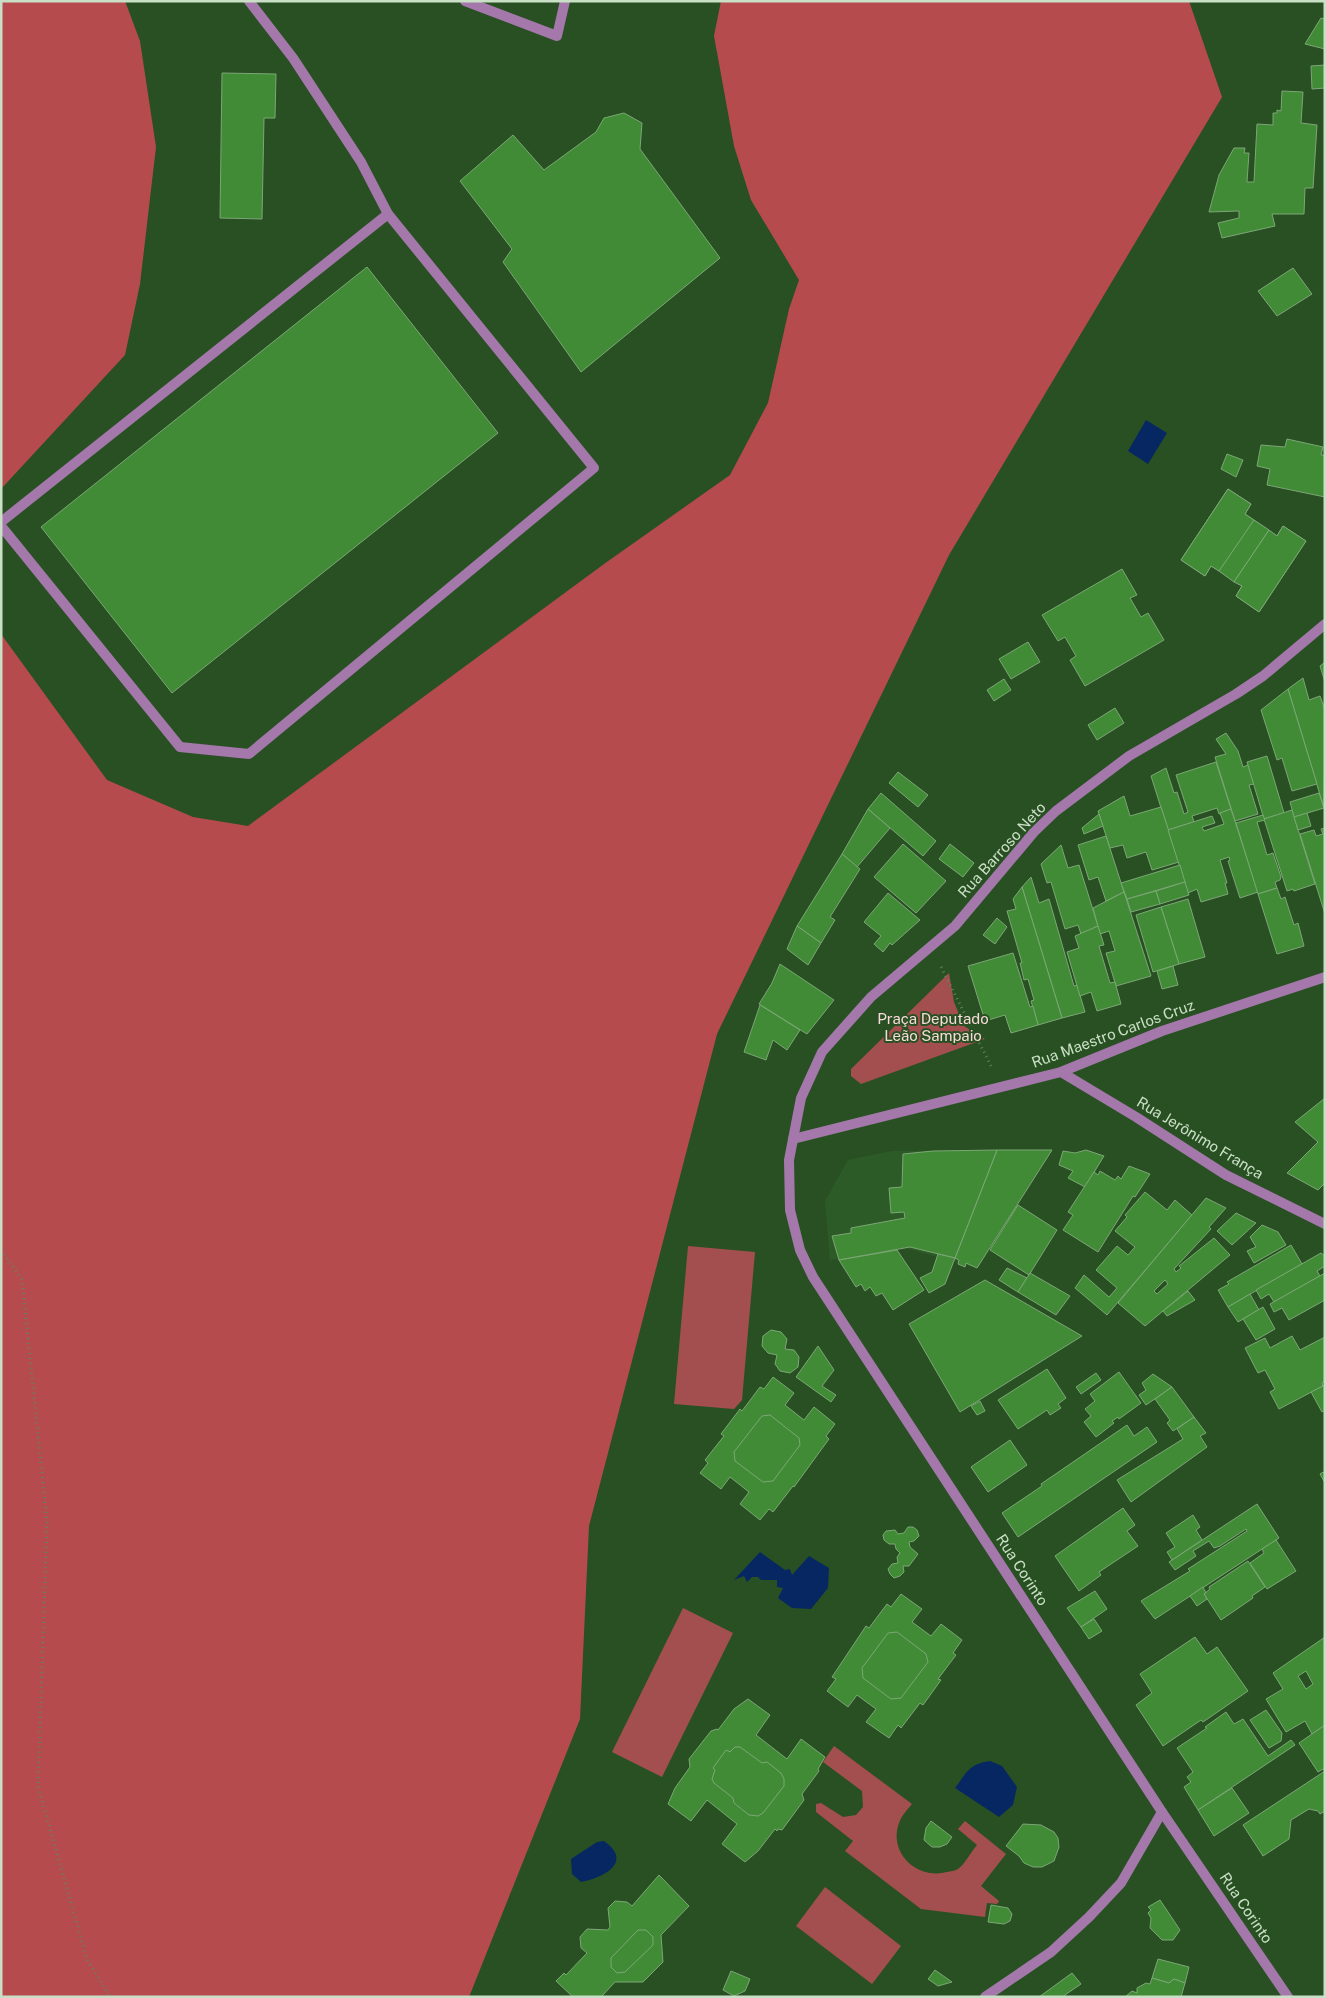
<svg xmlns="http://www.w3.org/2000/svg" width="1326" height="1998" font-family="'Public Sans',sans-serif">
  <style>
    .built { fill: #2d5b27 }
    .green { fill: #a34f4f }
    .forest { fill: #b64b4e }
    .water { fill: #072763 }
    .building { fill: #418b37; stroke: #7ca776; fill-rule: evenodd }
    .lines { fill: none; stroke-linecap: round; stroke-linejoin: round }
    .path { stroke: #62835c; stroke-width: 3; stroke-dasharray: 1 4; stroke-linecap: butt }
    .lane { stroke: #a478ab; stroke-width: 10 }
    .street { stroke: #a478ab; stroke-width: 10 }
    .labels { text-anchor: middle; stroke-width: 4; stroke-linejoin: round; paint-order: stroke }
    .street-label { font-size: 15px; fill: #cae0c6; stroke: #295023 }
    .park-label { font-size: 15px; fill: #f8dad8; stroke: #295023 }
  </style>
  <rect width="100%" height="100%" fill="#295023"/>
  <polygon class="built" points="1052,1150 977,1268 905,1248 830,1260 825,1201 848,1160 892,1151"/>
  <g class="green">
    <polygon points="949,973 954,1002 964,1026 985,1039 861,1084 851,1076 851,1069"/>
    <polygon points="688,1246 755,1252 742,1400 734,1409 674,1404"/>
    <polygon points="683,1608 733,1633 662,1777 612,1752"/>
    <path d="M 834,1746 L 912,1804 C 908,1809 901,1816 899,1823 C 888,1853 917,1880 947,1872 C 950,1871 955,1871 958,1869 C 965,1864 971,1852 977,1845 L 958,1829 L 965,1821 L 1006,1854 L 981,1886 L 999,1901 L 997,1904 L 987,1903 L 985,1917 L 921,1909 L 845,1851 L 853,1841 L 816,1812 L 816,1804 L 821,1803 L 843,1817 L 856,1815 L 863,1807 L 862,1791 L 823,1762 Z"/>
    <polygon points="825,1887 901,1946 872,1984 796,1926"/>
  </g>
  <g class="forest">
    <polygon points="1,1 125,1 140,41 156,147 140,284 125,355 1,489"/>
    <polygon points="721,1 1189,1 1222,97 949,555 717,1034 589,1526 580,1719 469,1997 1,1997 1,634 107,780 193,817 248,826 604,564 730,475 768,403 789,309 799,280 751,200 734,146 714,36"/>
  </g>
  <g class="water">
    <polygon points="1146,420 1167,433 1148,464 1128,451"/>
    <polygon points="760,1552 785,1570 790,1569 792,1575 809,1556 829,1568 828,1588 811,1609 792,1608 778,1598 783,1588 777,1587 777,1580 761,1580 758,1577 752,1577 747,1582 744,1576 734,1580"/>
    <path d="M 990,1761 L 1002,1766 L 1017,1787 L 1013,1805 L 999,1817 L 955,1788 C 967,1772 969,1764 990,1761 Z"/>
    <path d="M 604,1841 C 634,1862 603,1878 581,1882 L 572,1874 L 571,1859 L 597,1842 Z"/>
  </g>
  <g class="building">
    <polygon points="1321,18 1325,19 1325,49 1305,44"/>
    <polygon points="1325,65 1325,88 1312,89 1311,66"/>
    <polygon points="222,73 276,74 275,118 264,118 262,219 220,218"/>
    <polygon points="1282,91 1303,92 1301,123 1317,125 1313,188 1305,188 1304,214 1272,214 1275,226 1222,238 1218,223 1239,218 1239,211 1209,212 1219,175 1234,148 1245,148 1244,153 1249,153 1247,182 1254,182 1257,124 1273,125 1273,113 1277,113 1277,110 1281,111"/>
    <polygon points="624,113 642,123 640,149 720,258 581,372 503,262 512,249 460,181 513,135 544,170 596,132 604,118"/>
    <polygon points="367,267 498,433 172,693 41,527"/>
    <polygon points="1293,268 1312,294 1277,316 1258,291"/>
    <polygon points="1287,439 1323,447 1321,455 1325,455 1325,497 1267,485 1270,469 1257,466 1261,445 1285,447"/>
    <polygon points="1227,454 1243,460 1236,477 1221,469"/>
    <polygon points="1228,489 1251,504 1245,514 1254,520 1219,571 1211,566 1205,576 1181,560"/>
    <polygon points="1228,489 1251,504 1245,514 1277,536 1283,526 1306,541 1259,612 1236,596 1242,586 1219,571 1211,566 1205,576 1181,560"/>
    <polygon points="1254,520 1269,530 1234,582 1219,571"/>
    <polygon points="1283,526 1306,541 1259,612 1236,596 1242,586 1234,582 1269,530 1277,536"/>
    <polygon points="1122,569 1137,595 1130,598 1141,617 1148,613 1164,640 1085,686 1070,660 1076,656 1065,637 1058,641 1042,615"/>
    <polygon points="1028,642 1040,662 1011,679 999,659"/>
    <polygon points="1325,662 1325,682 1320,666"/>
    <polygon points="1303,678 1309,700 1320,696 1325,710 1324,808 1288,689"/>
    <polygon points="1004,679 1011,690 994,701 987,690"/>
    <polygon points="1288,689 1317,784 1292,791 1282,758 1277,760 1261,710"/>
    <polygon points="1115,708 1124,723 1097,740 1088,725"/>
    <polygon points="1226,733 1238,751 1243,767 1248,765 1254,784 1249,785 1258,814 1235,821 1215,757 1226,754 1216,739"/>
    <polygon points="1267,756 1284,813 1264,819 1247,762"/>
    <polygon points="1216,762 1231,809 1219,814 1217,808 1192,816 1194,822 1168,830 1151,776 1166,768 1174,793 1177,792 1184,814 1188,812 1176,775"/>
    <polygon points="898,772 928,795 918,807 889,783"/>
    <polygon points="881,793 936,841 923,856 868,809"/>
    <polygon points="1319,793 1324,808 1294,817 1290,802"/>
    <polygon points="1124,796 1130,816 1161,807 1179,862 1152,870 1146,852 1127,858 1123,845 1110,848 1098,811"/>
    <polygon points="868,809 890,828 857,867 842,854"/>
    <polygon points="1231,809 1258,892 1240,898 1228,861 1230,860 1229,857 1220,860 1227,883 1225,883 1228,894 1201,902 1197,889 1188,893 1168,830 1212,816 1215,823 1202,827 1204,831 1224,824 1220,813"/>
    <polygon points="1292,810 1315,884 1294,891 1293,889 1287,891 1264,819"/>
    <polygon points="1307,813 1311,826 1298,830 1294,817"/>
    <polygon points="1099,814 1103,826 1084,834 1082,828"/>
    <polygon points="1263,815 1265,820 1257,822 1267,855 1273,853 1281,877 1280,880 1275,882 1277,888 1258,894 1236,823"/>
    <polygon points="1325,828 1325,914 1300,834 1314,830 1316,836 1323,834 1321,829"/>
    <polygon points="1106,836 1124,892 1106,901 1098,877 1089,880 1078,845"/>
    <polygon points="903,844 946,881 916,913 874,877"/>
    <polygon points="950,844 974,863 963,877 939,859"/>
    <polygon points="1061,845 1068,868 1079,865 1098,926 1081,934 1078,925 1065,929 1051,882 1047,883 1041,864"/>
    <polygon points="842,854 860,869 830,917 835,920 821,943 797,926"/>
    <polygon points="1180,865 1185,882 1127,899 1121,883"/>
    <polygon points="1031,877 1039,903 1049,899 1074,986 1077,985 1085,1012 1062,1018 1022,887"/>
    <polygon points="1185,882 1189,895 1160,904 1156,891"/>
    <polygon points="1022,887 1062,1018 1038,1025 1031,1001 1034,1000 1028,979 1024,980 1020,963 1022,963 1007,911 1016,909 1013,899"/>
    <polygon points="1277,888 1281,899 1285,897 1294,925 1298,923 1304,946 1277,954 1258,894"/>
    <polygon points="1156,891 1160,904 1131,912 1127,899"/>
    <polygon points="1124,892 1151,976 1116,986 1106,953 1115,951 1109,931 1100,934 1093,908"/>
    <polygon points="888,893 920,920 892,945 890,943 883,952 874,944 881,936 864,922"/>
    <polygon points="1188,899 1205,957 1179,964 1161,907"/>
    <polygon points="1161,907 1179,964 1153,972 1136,915"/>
    <polygon points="997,918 1007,927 995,944 983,935"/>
    <polygon points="797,926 821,943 808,965 787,949"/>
    <polygon points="1098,926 1104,945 1099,946 1110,983 1115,982 1121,1004 1097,1011 1091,992 1080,996 1067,952 1079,948 1075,936"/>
    <polygon points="1013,953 1030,1007 1033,1006 1038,1025 1011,1033 1005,1015 985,1021 968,966"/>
    <polygon points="780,964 834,1000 807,1034 759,1004 772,983"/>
    <polygon points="1173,966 1178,985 1162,989 1157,971"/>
    <polygon points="760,1005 800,1030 787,1050 773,1040 766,1060 744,1052"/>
    <polygon points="1325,1098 1325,1183 1318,1190 1287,1173 1318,1142 1295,1122"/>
    <polygon points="997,1150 1052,1150 977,1268 966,1263 965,1267 958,1264 959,1260 955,1258"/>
    <polygon points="997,1150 955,1258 910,1247 839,1260 832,1236 851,1233 851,1228 905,1218 904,1212 891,1213 889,1188 902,1187 903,1154 933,1151"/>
    <polygon points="1086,1150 1104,1156 1085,1187 1068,1178 1073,1171 1059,1165 1063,1151 1075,1153"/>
    <polygon points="1129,1166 1150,1174 1135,1197 1133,1196 1098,1252 1063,1230 1073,1215 1068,1212 1094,1172 1098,1175 1100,1171 1115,1180 1118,1176 1121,1179"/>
    <polygon points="1145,1192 1167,1210 1175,1200 1192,1215 1107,1315 1075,1288 1084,1275 1109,1297 1117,1288 1096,1270 1117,1246 1128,1255 1135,1247 1115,1231 1127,1217 1125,1215"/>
    <path d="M 1206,1198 L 1226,1208 L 1209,1227 L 1211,1229 L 1174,1269 L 1176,1272 L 1181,1268 L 1179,1266 L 1214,1238 L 1230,1255 L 1145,1326 L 1118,1303 ZM 1165,1280 L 1168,1284 L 1157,1294 L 1154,1291 Z"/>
    <polygon points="1018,1205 1057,1230 1029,1275 990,1250"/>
    <polygon points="1236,1213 1256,1223 1232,1245 1217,1231"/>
    <polygon points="1262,1225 1278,1232 1286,1245 1254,1263 1247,1251 1256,1247 1250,1237"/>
    <polygon points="1291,1245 1302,1264 1228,1307 1218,1290 1229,1284 1227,1282"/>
    <polygon points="897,1250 924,1290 893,1310 882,1293 876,1296 870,1287 865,1291 861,1284 856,1287 839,1260"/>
    <polygon points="1321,1253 1325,1256 1325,1266 1317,1271 1320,1276 1274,1302 1269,1294 1261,1299 1256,1290"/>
    <polygon points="938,1254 955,1258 945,1284 929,1293 920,1278 932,1272"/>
    <polygon points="1007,1268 1027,1278 1018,1292 999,1280"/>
    <polygon points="1030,1273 1070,1296 1056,1315 1018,1292"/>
    <polygon points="1325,1273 1325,1300 1289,1320 1282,1308 1274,1312 1270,1304"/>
    <polygon points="985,1280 1082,1336 960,1412 909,1324"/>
    <polygon points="1188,1291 1195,1300 1167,1316 1163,1311"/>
    <polygon points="1250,1294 1259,1310 1238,1322 1228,1307"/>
    <polygon points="1263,1307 1275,1329 1256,1340 1243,1319"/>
    <polygon points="771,1330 781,1332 787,1339 785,1349 794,1350 799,1357 798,1367 790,1373 780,1371 775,1364 777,1355 768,1353 762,1346 763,1336"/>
    <polygon points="1292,1336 1300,1350 1325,1337 1325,1381 1322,1383 1323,1386 1279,1409 1270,1392 1275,1389 1265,1370 1258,1373 1245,1348 1265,1338 1270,1348"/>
    <polygon points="818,1346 834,1370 822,1386 836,1395 831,1402 796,1377"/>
    <polygon points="1047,1369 1066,1398 1058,1404 1061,1408 1050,1415 1047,1410 1018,1429 998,1400"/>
    <polygon points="1119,1372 1141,1403 1119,1419 1118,1417 1112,1421 1114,1423 1096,1437 1084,1422 1091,1416 1085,1409 1095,1401 1090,1394"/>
    <polygon points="1096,1373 1101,1380 1081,1394 1076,1387"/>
    <polygon points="1153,1374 1172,1387 1146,1405 1139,1395 1146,1390 1142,1383"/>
    <polygon points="773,1377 794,1393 785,1405 804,1420 814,1407 835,1424 826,1436 829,1439 794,1487 793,1486 773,1512 769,1509 760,1520 740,1504 749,1492 730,1477 721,1489 700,1473 708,1463 705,1460 724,1436 721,1434 740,1409 742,1411 760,1387 764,1389"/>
    <polygon points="1325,1385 1325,1410 1322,1412 1311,1392"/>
    <polygon points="1172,1387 1194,1417 1173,1431 1167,1423 1170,1420 1155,1399"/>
    <polygon points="980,1401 985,1411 977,1415 971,1406"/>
    <polygon points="770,1415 799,1438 800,1445 773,1481 763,1482 735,1461 734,1452 762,1416"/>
    <polygon points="1194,1417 1206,1433 1200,1436 1207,1447 1131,1502 1117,1480 1183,1439 1177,1429"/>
    <polygon points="1127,1425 1134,1436 1147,1427 1157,1442 1018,1537 1002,1513 1042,1486 1041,1484"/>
    <polygon points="1010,1440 1027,1465 988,1492 971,1467"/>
    <polygon points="1323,1472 1325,1474 1325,1483 1320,1474"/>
    <polygon points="1257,1504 1279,1538 1155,1619 1141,1601 1190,1571 1188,1569 1247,1531 1246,1529 1220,1546 1214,1548 1209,1541 1193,1551 1196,1556 1175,1570 1169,1562"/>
    <polygon points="1123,1508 1135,1525 1127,1531 1138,1546 1099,1572 1101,1575 1079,1591 1055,1556"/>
    <polygon points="1193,1515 1200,1527 1196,1530 1202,1540 1172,1560 1167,1552 1175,1547 1166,1533"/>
    <polygon points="908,1527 913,1527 917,1530 919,1536 914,1541 909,1542 910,1547 918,1554 909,1566 903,1566 904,1572 900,1576 894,1578 890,1574 888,1569 892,1564 898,1563 897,1557 900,1553 896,1549 895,1544 889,1544 884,1540 883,1535 886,1531 895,1530 898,1534 904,1533"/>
    <polygon points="1276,1540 1296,1571 1267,1589 1250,1563 1264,1553 1262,1549"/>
    <polygon points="1248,1561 1265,1587 1252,1596 1253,1598 1221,1620 1204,1594 1210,1589 1209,1587"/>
    <polygon points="1203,1587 1206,1593 1204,1594 1207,1599 1197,1606 1190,1596"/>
    <polygon points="1095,1591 1107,1609 1081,1627 1067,1608"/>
    <polygon points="901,1594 922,1609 912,1622 931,1636 941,1624 962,1640 953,1653 956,1655 938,1679 941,1680 923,1705 920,1703 901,1728 898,1725 889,1738 866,1722 876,1709 857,1695 848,1707 827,1691 836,1679 832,1677 866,1626 869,1628 887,1604 891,1607"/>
    <polygon points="1094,1619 1102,1631 1089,1639 1081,1627"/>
    <polygon points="897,1632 926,1654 928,1662 901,1698 891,1699 863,1678 862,1668 888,1633"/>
    <polygon points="1195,1637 1207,1654 1217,1647 1248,1691 1203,1722 1201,1720 1163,1746 1136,1705 1152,1693 1140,1674"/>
    <path d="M 1325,1637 L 1325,1725 L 1312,1734 L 1305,1721 L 1286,1732 L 1266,1699 L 1283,1689 L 1273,1673 ZM 1306,1671 L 1313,1684 L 1306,1689 L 1298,1676 Z"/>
    <polygon points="748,1699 770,1715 756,1735 787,1759 801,1739 825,1757 818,1769 819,1771 802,1794 804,1800 782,1830 778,1829 777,1831 775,1829 758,1851 745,1862 722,1844 737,1824 707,1800 691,1821 668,1804 675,1788 690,1767 689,1759 711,1731 717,1729 718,1730 734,1709"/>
    <polygon points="1266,1710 1282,1733 1281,1741 1269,1748 1250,1720"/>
    <polygon points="1226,1712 1234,1724 1243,1719 1268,1756 1291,1740 1295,1745 1198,1810 1184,1787 1191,1782 1187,1777 1193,1772 1177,1748 1207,1728 1205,1727"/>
    <polygon points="1325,1725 1325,1771 1323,1769 1318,1772 1299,1743"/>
    <polygon points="735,1747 740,1747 762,1763 767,1762 781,1773 784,1779 784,1786 763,1813 758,1816 749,1815 734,1803 733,1798 714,1783 712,1779 715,1770 713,1768 726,1750 730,1752"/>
    <polygon points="1325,1771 1325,1811 1320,1814 1318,1811 1309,1809 1291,1820 1289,1839 1263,1856 1243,1825"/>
    <polygon points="1232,1788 1249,1813 1214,1836 1198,1810"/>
    <polygon points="931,1821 952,1837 947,1844 940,1847 932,1847 924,1840 926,1828"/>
    <polygon points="1023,1824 1041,1825 1054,1832 1058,1838 1059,1847 1054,1861 1042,1867 1033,1867 1024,1863 1019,1856 1006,1846"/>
    <polygon points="659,1875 689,1906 661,1935 663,1962 643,1982 615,1982 601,1997 573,1997 556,1981 564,1973 566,1975 587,1953 581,1948 580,1937 587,1929 608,1930 610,1927 608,1908 615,1901 627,1902 632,1906"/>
    <polygon points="1160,1900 1180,1930 1173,1940 1162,1940 1150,1928 1151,1918 1148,1913 1151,1910 1148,1907"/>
    <polygon points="991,1905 1008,1908 1012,1914 1010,1921 1004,1924 988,1922"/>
    <polygon points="638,1930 646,1930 653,1937 653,1945 625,1972 617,1973 611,1967 611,1958"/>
    <polygon points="1158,1959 1189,1967 1185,1983 1174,1979 1169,1983 1152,1978"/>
    <polygon points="935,1970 952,1982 938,1986 928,1979"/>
    <polygon points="731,1971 750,1979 745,1991 734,1996 723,1990"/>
    <polygon points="1072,1973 1081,1984 1062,1997 1039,1997"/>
    <polygon points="1152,1978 1169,1983 1174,1979 1185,1983 1181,1997 1125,1997 1132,1991 1137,1993 1137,1988 1146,1983 1150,1984"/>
  </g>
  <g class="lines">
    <g class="path">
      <polyline points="941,967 991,1066"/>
      <polyline points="1,1250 22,1279 47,1522 38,1786 87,1959 110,1997"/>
    </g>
    <g class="lane">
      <polyline points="465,1 557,36 565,1"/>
      <polyline points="1,522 388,214"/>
      <polyline points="1,526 180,747 249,754 594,468 388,214 361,162 293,58 249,1"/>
    </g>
    <g class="street">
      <polyline points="1061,1072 1136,1117 1226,1175 1325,1224"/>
      <polyline points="793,1139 1061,1072 1162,1031 1325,977"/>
      <polyline points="985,1997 1051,1952 1089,1917 1121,1883 1162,1812"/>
      <polyline points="1288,1997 1162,1812 813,1277 800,1250 790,1210 789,1160 801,1098 822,1052 871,997 955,926 1034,832 1056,811 1129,756 1236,694 1263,676 1325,624"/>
    </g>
  </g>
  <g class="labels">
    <g class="street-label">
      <text transform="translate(1002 850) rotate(-48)" y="5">Rua Barroso Neto</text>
      <text transform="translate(1113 1034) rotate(-20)" y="5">Rua Maestro Carlos Cruz</text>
      <text transform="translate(1200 1138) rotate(31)" y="5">Rua Jerônimo França</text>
      <text transform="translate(1022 1570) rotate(57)" y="5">Rua Corinto</text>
      <text transform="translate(1246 1908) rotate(56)" y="5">Rua Corinto</text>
    </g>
    <g class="park-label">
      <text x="933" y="1024">Praça Deputado<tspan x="933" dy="17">Leão Sampaio</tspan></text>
    </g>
  </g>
  <rect width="1326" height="1998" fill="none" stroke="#cae0c6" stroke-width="5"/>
</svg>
